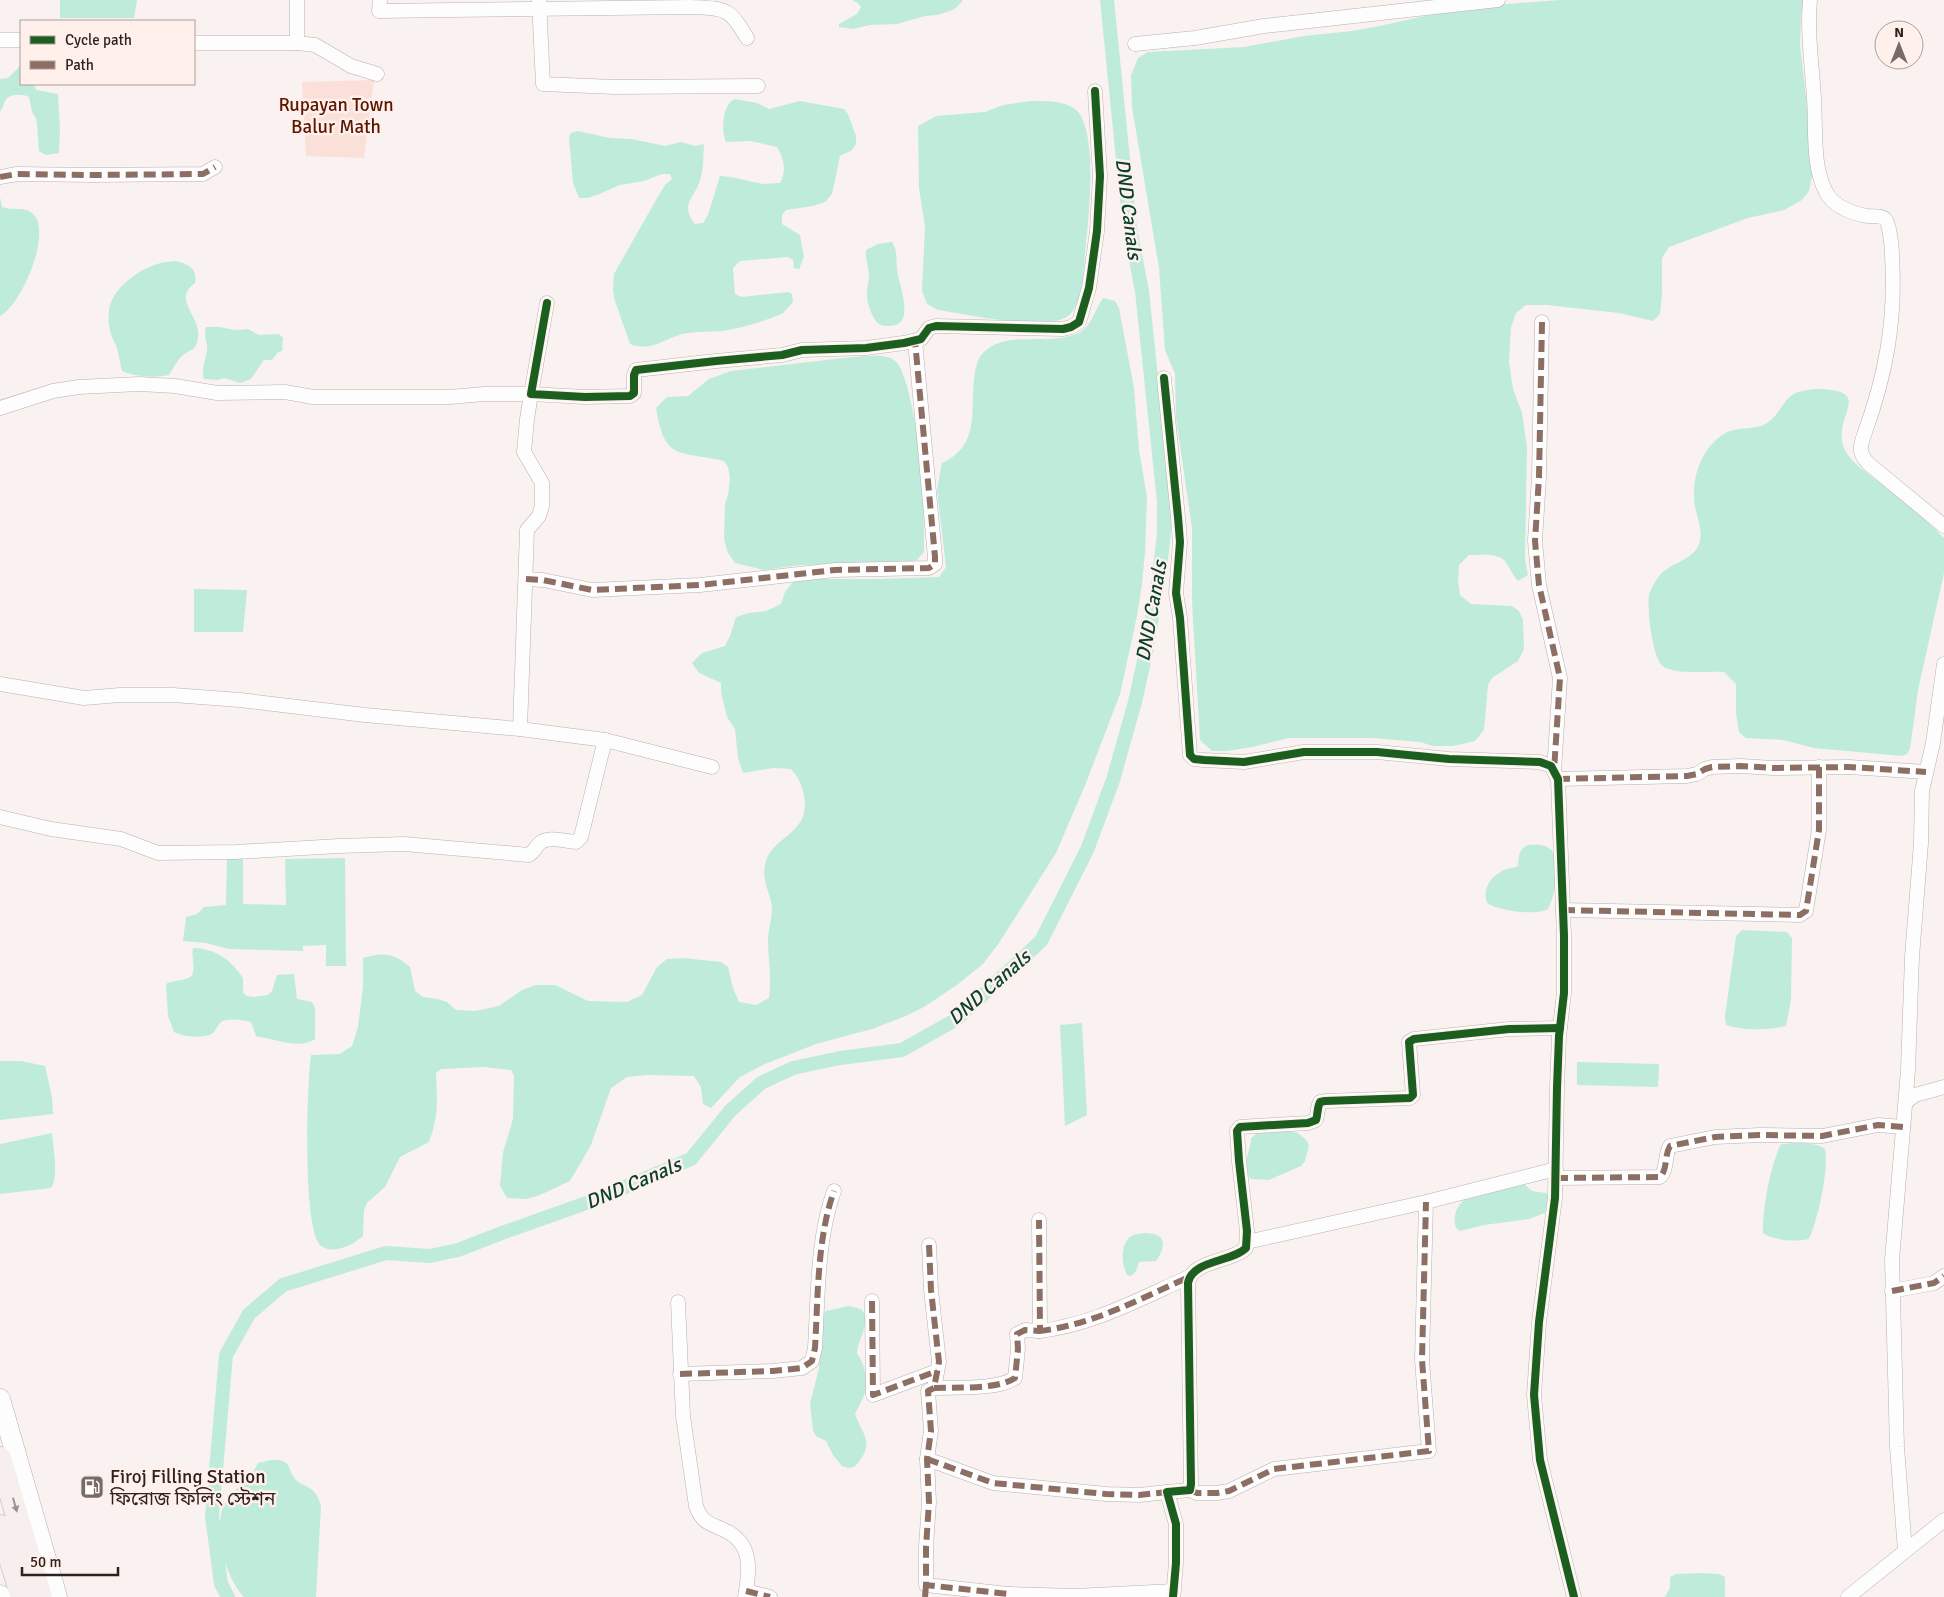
<svg xmlns="http://www.w3.org/2000/svg" width="1944" height="1597" font-family="Signika,'Noto Sans Bengali',sans-serif">
  <style>
    .green { fill: #fae0d8 }
    .water { fill: #bfebda }
    .lines { fill: none; stroke-linecap: round; stroke-linejoin: round }
    .canal { stroke: #bfebda; stroke-width: 14 }
    .street-casing { stroke: #bab0ad; stroke-width: 15 }
    .secondary-casing { stroke: #bab0ad; stroke-width: 21 }
    .primary-casing { stroke: #d4cecc; stroke-width: 24 }
    .street { stroke: #fefdfd; stroke-width: 14 }
    .secondary { stroke: #fefdfd; stroke-width: 20 }
    .primary { stroke: #f6efed; stroke-width: 22 }
    .quiet { stroke: #8d6e63; stroke-width: 6; stroke-dasharray: 12 6; stroke-linecap: butt }
    .cycleway-casing { stroke: #fff0eb; stroke-width: 11 }
    .cycleway { stroke: #1b5e20; stroke-width: 8 }
    .oneway { fill: #9c938f }
    .labels { text-anchor: middle; stroke-width: 5; stroke-linejoin: round; paint-order: stroke }
    .park-label { font-size: 19px; fill: #5b1700; stroke: #fff0eb }
    .poi-label { font-size: 19px; fill: #2f221d; stroke: #fff0eb; text-anchor: start }
    .water-label { font-size: 20px; font-style: italic; fill: #084232; stroke: #fff0eb }
  </style>
  <rect width="100%" height="100%" fill="#faf2f0"/>
  <polygon class="green" points="374,80 364,158 306,156 302,82"/>
  <g class="water">
    <polygon points="60,0 137,0 134,18 60,18"/>
    <polygon points="852,0 963,0 957,7 952,10 938,15 925,16 897,24 870,25 853,29 839,27 839,24 857,14 861,7 858,3"/>
    <path d="M 1560,0 L 1805,0 L 1801,14 L 1800,45 L 1806,97 L 1812,176 L 1809,191 L 1802,200 L 1784,210 L 1748,218 L 1669,247 L 1662,258 L 1662,294 L 1660,314 L 1653,321 L 1619,313 L 1547,305 L 1526,305 L 1516,313 L 1511,327 L 1509,362 L 1513,389 L 1522,413 L 1527,447 L 1525,559 L 1528,575 L 1518,581 C 1513,575 1511,571 1507,564 C 1501,552 1481,555 1469,555 L 1459,565 L 1458,581 L 1460,595 L 1471,604 L 1512,606 L 1519,611 L 1523,620 L 1524,649 L 1518,661 L 1492,678 L 1488,685 L 1484,730 L 1475,741 L 1453,746 L 1433,746 L 1420,742 L 1373,738 L 1289,738 L 1252,747 L 1227,751 L 1212,751 L 1200,740 L 1192,602 L 1192,528 L 1176,418 L 1175,374 L 1165,350 L 1159,268 L 1132,107 L 1131,75 L 1138,58 L 1148,52 L 1244,47 L 1304,36 L 1352,31 L 1379,26 L 1466,7 Z"/>
    <path d="M 21,65 L 21,84 L 34,84 L 36,90 L 58,94 L 60,128 L 59,153 L 46,155 L 39,151 L 37,124 L 36,118 L 32,112 L 29,97 C 23,94 9,93 5,101 C 3,105 3,108 0,112 L 0,79 L 8,78 Z"/>
    <path d="M 735,99 L 757,103 L 769,109 L 800,101 L 844,109 L 848,114 L 856,136 L 856,144 L 852,150 L 840,156 L 832,194 L 825,202 L 813,206 L 786,210 L 782,215 L 782,224 L 800,235 L 804,257 L 799,269 L 794,268 L 793,260 L 788,257 L 740,261 L 733,268 L 735,294 L 742,297 L 788,292 L 792,294 L 793,302 L 783,313 L 779,315 C 761,322 742,328 723,331 C 711,332 700,331 688,333 C 665,336 655,353 630,344 L 614,298 L 613,290 L 614,274 L 656,200 L 665,185 L 672,179 L 670,174 L 662,174 L 644,181 L 620,185 L 597,195 L 587,198 L 579,198 L 573,183 L 569,137 L 571,133 L 578,131 L 610,138 L 632,139 L 665,146 L 681,142 L 695,146 L 704,144 C 703,155 704,169 700,180 C 695,198 679,204 695,224 L 703,223 L 708,215 L 720,176 L 731,177 L 763,184 L 780,183 C 787,171 784,159 777,147 L 750,141 L 726,142 C 721,131 722,104 735,99 Z"/>
    <path d="M 1030,101 C 1045,101 1069,100 1079,113 C 1097,138 1089,214 1086,244 C 1084,262 1084,305 1068,316 C 1046,332 965,314 938,310 L 927,304 L 922,291 L 925,227 L 919,188 L 918,126 L 936,116 L 985,112 L 1003,105 Z"/>
    <path d="M 0,197 L 2,207 C 12,211 24,206 32,213 C 54,230 21,306 0,316 Z"/>
    <path d="M 892,242 C 899,253 895,263 898,275 C 901,290 915,327 889,326 C 884,326 880,326 876,321 C 871,314 866,301 867,292 C 867,287 869,282 869,277 C 869,267 865,260 866,250 L 878,244 Z"/>
    <path d="M 175,261 C 188,264 198,268 195,283 C 170,301 206,318 197,343 C 195,349 191,350 186,353 C 178,358 174,367 169,375 C 155,378 135,377 122,371 C 120,363 119,356 117,348 C 116,343 112,339 111,334 C 104,306 113,291 135,275 C 148,266 160,262 175,261 Z"/>
    <path d="M 1103,298 L 1115,301 L 1119,308 L 1134,388 L 1139,450 L 1147,497 L 1145,552 L 1142,584 L 1137,616 L 1120,694 L 1086,783 L 1056,853 L 999,943 L 983,964 L 957,985 L 924,1007 L 906,1016 L 872,1029 L 816,1044 L 765,1064 L 740,1077 L 711,1108 L 703,1104 L 701,1087 L 694,1076 L 647,1075 L 627,1077 L 611,1088 L 591,1145 L 570,1181 L 540,1195 L 527,1199 L 507,1198 L 500,1186 L 503,1152 L 513,1119 L 514,1076 L 511,1070 L 484,1067 L 441,1069 L 436,1073 C 437,1101 439,1115 429,1142 L 400,1157 L 385,1187 L 367,1203 L 364,1210 L 363,1236 C 353,1245 333,1255 321,1246 C 302,1231 307,1082 311,1055 L 340,1054 L 352,1046 L 358,1027 L 363,987 L 363,958 C 383,952 394,953 410,967 L 415,991 L 423,997 L 438,999 L 447,1002 L 456,1010 L 475,1011 L 499,1006 L 522,990 L 536,985 L 555,985 L 588,1001 L 627,1002 L 642,995 L 657,967 L 667,959 L 683,958 L 721,962 L 728,967 L 733,988 L 739,1002 L 756,1005 L 769,998 C 772,978 768,960 768,940 C 768,928 774,915 771,902 C 768,888 761,877 766,861 C 775,834 811,834 804,795 C 801,783 799,778 791,769 L 773,768 L 743,773 L 738,758 L 735,729 L 727,717 L 721,693 L 721,683 L 699,673 L 692,663 L 702,653 L 725,646 L 730,636 L 736,617 L 749,613 L 766,611 L 781,604 L 785,592 L 793,582 L 810,579 L 877,579 L 939,577 L 946,567 L 937,490 L 942,463 C 982,445 969,408 975,372 C 977,364 978,357 984,352 C 1009,328 1055,349 1083,330 C 1092,324 1096,307 1103,298 Z"/>
    <path d="M 206,327 L 220,327 L 235,330 L 248,329 L 259,335 L 279,334 L 283,338 L 282,351 L 278,352 L 272,360 L 264,360 L 251,379 L 240,383 L 225,378 L 218,380 L 204,379 C 201,369 205,362 207,351 C 208,342 203,336 206,327 Z"/>
    <path d="M 852,357 C 864,357 884,353 894,360 C 910,370 921,458 922,478 C 924,503 924,528 924,552 L 917,560 L 902,563 L 800,565 L 764,570 L 735,563 L 728,553 L 724,539 L 725,504 L 728,495 L 730,478 L 728,467 L 724,461 C 678,450 665,462 656,408 L 667,397 L 688,396 L 709,379 L 731,371 Z"/>
    <path d="M 1814,389 C 1881,389 1827,418 1846,452 C 1853,464 1869,474 1880,483 C 1902,501 1925,518 1944,538 L 1944,573 L 1918,690 L 1910,749 L 1907,754 L 1902,756 L 1814,748 L 1783,740 L 1746,738 L 1739,732 L 1736,714 L 1736,684 L 1724,672 C 1707,671 1679,675 1664,667 C 1652,660 1647,608 1649,595 C 1651,588 1656,580 1660,575 C 1671,563 1689,561 1697,548 C 1705,537 1698,520 1695,507 C 1691,481 1699,452 1721,436 C 1737,424 1753,432 1767,423 C 1779,416 1782,402 1792,395 C 1798,391 1807,390 1814,389 Z"/>
    <polygon points="194,589 247,590 243,632 194,632"/>
    <path d="M 1528,845 C 1534,845 1541,844 1547,847 C 1565,855 1555,895 1548,909 C 1535,916 1502,911 1488,904 C 1481,891 1490,877 1502,871 C 1508,868 1513,868 1518,866 C 1519,857 1518,849 1528,845 Z"/>
    <polygon points="345,858 346,966 326,966 326,945 303,946 303,951 229,949 206,943 183,941 186,917 197,914 204,907 226,905 227,859 243,859 243,904 286,905 285,859"/>
    <path d="M 1742,930 L 1787,932 L 1792,938 L 1791,1000 L 1786,1026 C 1767,1030 1745,1031 1726,1025 L 1725,1016 L 1736,936 Z"/>
    <path d="M 193,948 C 215,948 231,960 243,978 L 243,993 L 247,996 L 254,997 L 268,995 L 272,991 L 277,975 L 294,974 L 297,999 L 312,1002 L 315,1008 L 315,1039 C 300,1050 276,1039 260,1037 L 256,1036 L 251,1022 C 244,1020 231,1018 223,1021 C 218,1023 217,1029 213,1033 C 205,1039 183,1037 174,1032 L 168,1016 L 166,984 C 173,979 192,982 193,972 C 195,964 191,956 193,948 Z"/>
    <polygon points="1082,1023 1087,1115 1065,1126 1060,1025"/>
    <polygon points="0,1061 21,1061 45,1066 52,1097 53,1114 0,1120"/>
    <polygon points="1577,1062 1659,1064 1658,1087 1577,1085"/>
    <path d="M 1287,1131 L 1298,1133 L 1307,1141 L 1309,1146 L 1305,1161 L 1301,1166 L 1269,1180 L 1251,1179 C 1239,1167 1251,1152 1251,1138 L 1259,1132 Z"/>
    <path d="M 52,1133 C 53,1147 59,1178 51,1188 L 0,1194 L 0,1144 Z"/>
    <path d="M 1781,1144 C 1795,1143 1813,1141 1825,1149 C 1829,1170 1818,1219 1809,1239 C 1795,1242 1775,1241 1763,1233 C 1762,1211 1771,1163 1781,1144 Z"/>
    <path d="M 1524,1184 L 1532,1191 L 1546,1193 L 1548,1196 L 1545,1213 L 1529,1219 L 1484,1225 L 1460,1231 L 1456,1228 C 1452,1216 1457,1203 1469,1197 C 1475,1195 1479,1197 1484,1192 Z"/>
    <path d="M 1144,1233 C 1165,1233 1168,1244 1156,1261 L 1139,1262 L 1136,1271 L 1131,1276 L 1127,1275 C 1122,1265 1120,1249 1128,1239 C 1132,1234 1139,1234 1144,1233 Z"/>
    <path d="M 849,1306 L 861,1309 C 873,1321 857,1340 857,1354 C 866,1364 869,1385 863,1398 C 861,1403 858,1408 855,1413 C 860,1432 874,1439 861,1459 C 857,1464 855,1468 848,1468 L 842,1466 L 833,1455 L 826,1441 L 816,1436 L 813,1431 L 810,1404 L 819,1368 L 822,1317 L 826,1311 Z"/>
    <path d="M 271,1460 C 276,1460 281,1459 286,1463 C 290,1466 290,1472 293,1476 C 302,1490 315,1482 321,1506 L 316,1597 L 244,1597 C 225,1578 211,1525 226,1502 C 235,1487 251,1479 258,1463 Z"/>
    <polygon points="1703,1573 1719,1574 1725,1577 1725,1597 1665,1597 1670,1588 1670,1577 1676,1574"/>
  </g>
  <g class="lines">
    <polyline class="canal" points="228,1597 221,1584 212,1516 226,1355 249,1314 283,1285 386,1253 430,1256 458,1250 502,1233 592,1201 691,1159 730,1111 761,1083 793,1068 840,1058 902,1050 957,1019 1041,941 1087,850 1113,780 1135,702 1146,652 1159,576 1164,533 1164,502 1142,291 1130,229 1107,0"/>
    <g class="street-casing">
      <g id="street">
        <path d="M 380,0 L 379,11 L 691,7 C 726,9 729,7 747,38"/>
        <polyline points="539,0 543,84 614,87 758,86"/>
        <path d="M 1810,0 C 1807,33 1812,65 1814,98 C 1816,126 1812,167 1826,192 C 1833,206 1852,213 1867,216 C 1872,217 1881,215 1885,219 C 1890,224 1892,249 1892,256 C 1896,320 1886,375 1864,435 C 1859,448 1859,455 1870,465 L 1944,526"/>
        <polyline points="0,40 21,40"/>
        <polyline points="194,43 297,43 315,45 351,66 377,74"/>
        <polyline points="297,43 297,0"/>
        <polyline points="1135,44 1195,38 1264,26 1498,0"/>
        <polyline points="0,177 17,174 93,175 203,174 215,167"/>
        <polyline points="547,303 531,394 585,397 630,396 634,393 634,375 636,370 716,361 782,355 802,350 866,348 904,343 921,339 929,328 936,326 1063,329 1071,327 1079,322 1089,288 1097,231 1100,176 1095,91"/>
        <polyline points="1542,322 1539,477 1535,541 1539,585 1560,678 1554,771"/>
        <polyline points="1164,378 1178,517 1180,542 1176,593 1180,618 1190,755 1194,759 1204,760 1244,762 1304,752 1377,752 1449,759 1540,762 1551,766 1558,779 1564,936 1564,993 1559,1036 1557,1088 1555,1198 1539,1322 1534,1395 1540,1460 1574,1597"/>
        <polyline points="0,408 53,391 79,387 139,384 175,386 217,393 285,392 313,397 450,397 484,394 531,394 527,419 524,452 542,483 542,506 539,516 527,530 520,729"/>
        <polyline points="526,579 543,580 592,590 614,589 700,585 835,570 929,568 935,564 935,557 915,341"/>
        <polyline points="0,684 84,698 120,695 173,695 240,700 365,715 520,729 605,740 712,767"/>
        <polyline points="1558,779 1687,776 1697,774 1705,769 1712,767 1741,766 1773,768 1849,767 1926,772"/>
        <path d="M 0,817 L 51,829 L 121,839 L 158,853 L 235,852 L 339,846 L 404,844 L 529,855 C 535,851 535,847 540,843 C 549,835 566,842 576,842 L 581,837 L 605,740"/>
        <polyline points="1563,910 1800,915 1806,911 1819,830 1819,767"/>
        <polyline points="1906,1102 1915,1095 1944,1087"/>
        <path d="M 1556,1178 L 1660,1177 C 1668,1169 1664,1156 1670,1146 L 1715,1137 L 1760,1135 L 1822,1136 L 1878,1125 L 1903,1127"/>
        <polyline points="1247,1242 1426,1202 1556,1169"/>
        <polyline points="929,1245 931,1290 939,1362 934,1388 928,1391 931,1431 927,1459 929,1502 926,1547 926,1585 1008,1594"/>
        <polyline points="1892,1291 1934,1283 1944,1276"/>
        <polyline points="872,1301 873,1395 937,1371"/>
        <path d="M 678,1302 L 683,1416 L 696,1506 C 702,1523 709,1523 724,1530 C 753,1543 750,1570 745,1597"/>
        <path d="M 1039,1331 C 1093,1325 1139,1299 1189,1277"/>
        <path d="M 680,1374 L 773,1371 L 802,1368 L 812,1361 L 815,1348 C 818,1298 817,1238 834,1191"/>
        <path d="M 934,1388 C 956,1387 997,1390 1015,1378 L 1018,1349 L 1017,1334 L 1025,1330 L 1039,1331 L 1040,1329 L 1039,1220"/>
        <polyline points="927,1459 993,1483 1106,1494 1139,1495 1167,1492"/>
        <polyline points="1190,1490 1197,1493 1217,1493 1229,1491 1274,1469 1429,1451 1422,1360 1426,1202"/>
        <polyline points="1905,1551 1897,1447 1892,1260 1908,1070 1912,957 1921,843 1922,791 1933,743 1944,664"/>
        <polyline points="746,1591 770,1597"/>
        <polyline points="1008,1597 1008,1594 1075,1596 1174,1591"/>
        <path d="M 1173,1597 L 1176,1563 L 1176,1524 L 1167,1492 L 1190,1490 L 1191,1484 L 1188,1283 C 1192,1260 1232,1262 1246,1248 L 1247,1231 L 1239,1161 L 1237,1131 L 1240,1127 L 1308,1123 L 1316,1120 C 1318,1114 1317,1108 1320,1102 L 1325,1101 L 1410,1098 L 1413,1095 L 1409,1042 L 1414,1039 L 1509,1029 L 1560,1028"/>
        <polyline points="1848,1597 1944,1520"/>
      </g>
    </g>
    <g class="secondary-casing">
      <g id="secondary">
        <polyline points="0,1399 57,1597"/>
        <polyline points="0,1595 1,1597"/>
      </g>
    </g>
    <g class="primary-casing">
      <g id="primary">
        <polyline points="0,1458 41,1597"/>
        <polyline points="0,1526 22,1597"/>
      </g>
    </g>
    <use href="#street" class="street"/>
    <use href="#secondary" class="secondary"/>
    <use href="#primary" class="primary"/>
    <g class="quiet">
      <polyline points="0,177 17,174 93,175 203,174 215,167"/>
      <polyline points="1542,322 1539,477 1535,541 1539,585 1560,678 1554,771"/>
      <polyline points="526,579 543,580 592,590 614,589 700,585 835,570 929,568 935,564 935,557 915,341"/>
      <polyline points="1558,779 1687,776 1697,774 1705,769 1712,767 1741,766 1773,768 1849,767 1926,772"/>
      <polyline points="1563,910 1800,915 1806,911 1819,830 1819,767"/>
      <path d="M 1556,1178 L 1660,1177 C 1668,1169 1664,1156 1670,1146 L 1715,1137 L 1760,1135 L 1822,1136 L 1878,1125 L 1903,1127"/>
      <polyline points="929,1245 931,1290 939,1362 934,1388 928,1391 931,1431 927,1459 929,1502 926,1547 926,1585 1008,1594"/>
      <polyline points="1892,1291 1934,1283 1944,1276"/>
      <polyline points="872,1301 873,1395 937,1371"/>
      <path d="M 1039,1331 C 1093,1325 1139,1299 1189,1277"/>
      <path d="M 680,1374 L 773,1371 L 802,1368 L 812,1361 L 815,1348 C 818,1298 817,1238 834,1191"/>
      <path d="M 934,1388 C 956,1387 997,1390 1015,1378 L 1018,1349 L 1017,1334 L 1025,1330 L 1039,1331 L 1040,1329 L 1039,1220"/>
      <polyline points="927,1459 993,1483 1106,1494 1139,1495 1167,1492"/>
      <polyline points="1190,1490 1197,1493 1217,1493 1229,1491 1274,1469 1429,1451 1422,1360 1426,1202"/>
      <polyline points="746,1591 770,1597"/>
      <polyline points="925,1597 926,1585"/>
    </g>
    <g class="cycleway-casing">
      <g id="cycleway">
        <polyline points="547,303 531,394 585,397 630,396 634,393 634,375 636,370 716,361 782,355 802,350 866,348 904,343 921,339 929,328 936,326 1063,329 1071,327 1079,322 1089,288 1097,231 1100,176 1095,91"/>
        <polyline points="1164,378 1178,517 1180,542 1176,593 1180,618 1190,755 1194,759 1204,760 1244,762 1304,752 1377,752 1449,759 1540,762 1551,766 1558,779 1564,936 1564,993 1559,1036 1557,1088 1555,1198 1539,1322 1534,1395 1540,1460 1574,1597"/>
        <path d="M 1173,1597 L 1176,1563 L 1176,1524 L 1167,1492 L 1190,1490 L 1191,1484 L 1188,1283 C 1192,1260 1232,1262 1246,1248 L 1247,1231 L 1239,1161 L 1237,1131 L 1240,1127 L 1308,1123 L 1316,1120 C 1318,1114 1317,1108 1320,1102 L 1325,1101 L 1410,1098 L 1413,1095 L 1409,1042 L 1414,1039 L 1509,1029 L 1560,1028"/>
      </g>
    </g>
    <use href="#cycleway" class="cycleway"/>
  </g>
  <defs><path id="oneway-solid" d="M-6-.8H1V-3.2L6.5 0L1 3.2V.8H-6Z" transform="scale(1.25)"/></defs>
  <use class="oneway" href="#oneway-solid" transform="translate(15 1505) rotate(74)"/>
  <defs>
    <g id="fuel-square" transform="scale(1.25)"><rect x="-9" y="-9" width="18" height="18" rx="4" fill="#766b67" stroke="#fff0eb"/><path d="M-5.5-6h7V0h2V4h1.3V-2.5L3-4.5l.8-.8L6-3V5H2.5V1h-1V6h-7ZM-4.2-4.7v3.2H.2V-4.7Z" fill="#fff"/></g>
  </defs>
  <g fill-rule="evenodd">
    <use href="#fuel-square" x="92" y="1487"/>
  </g>
  <g class="labels">
    <g class="park-label">
      <text x="336" y="111">Rupayan Town<tspan x="336" dy="22">Balur Math</tspan></text>
    </g>
    <g class="poi-label">
      <text x="110" y="1483">Firoj Filling Station<tspan x="110" dy="22">ফিরোজ ফিলিং স্টেশন</tspan></text>
    </g>
    <g class="water-label">
      <text transform="translate(1129 209) rotate(83)" y="7">DND Canals</text>
      <text transform="translate(1151 611) rotate(-80)" y="7">DND Canals</text>
      <text transform="translate(989 987) rotate(-41)" y="7">DND Canals</text>
      <text transform="translate(633 1183) rotate(-23)" y="7">DND Canals</text>
    </g>
  </g>
  <rect x="20" y="20" width="175" height="65" fill="#fff0eb" stroke="#ac9e99"/>
  <rect x="30" y="36" width="25" height="8" fill="#1b5e20" stroke="#ac9e99"/>
  <text x="65" y="45" font-size="15" fill="#2f221d">Cycle path</text>
  <rect x="30" y="61" width="25" height="8" fill="#8d6e63" stroke="#ac9e99"/>
  <text x="65" y="70" font-size="15" fill="#2f221d">Path</text>
  <g transform="translate(1899 45)"><circle r="24" fill="#fff0eb" stroke="#ac9e99"/>
  <path d="M0-4L9 19L0 12L-9 19Z" fill="#766b67"/>
  <text y="-8" font-size="14" font-weight="bold" text-anchor="middle" fill="#2f221d">N</text>
  </g>
  <path d="M22 1567v8h96v-8" fill="none" stroke="#2f221d" stroke-width="2.5"/>
  <text x="30" y="1567" font-size="15" fill="#2f221d" stroke="#fff0eb" stroke-width="4" paint-order="stroke">50 m</text>
</svg>
